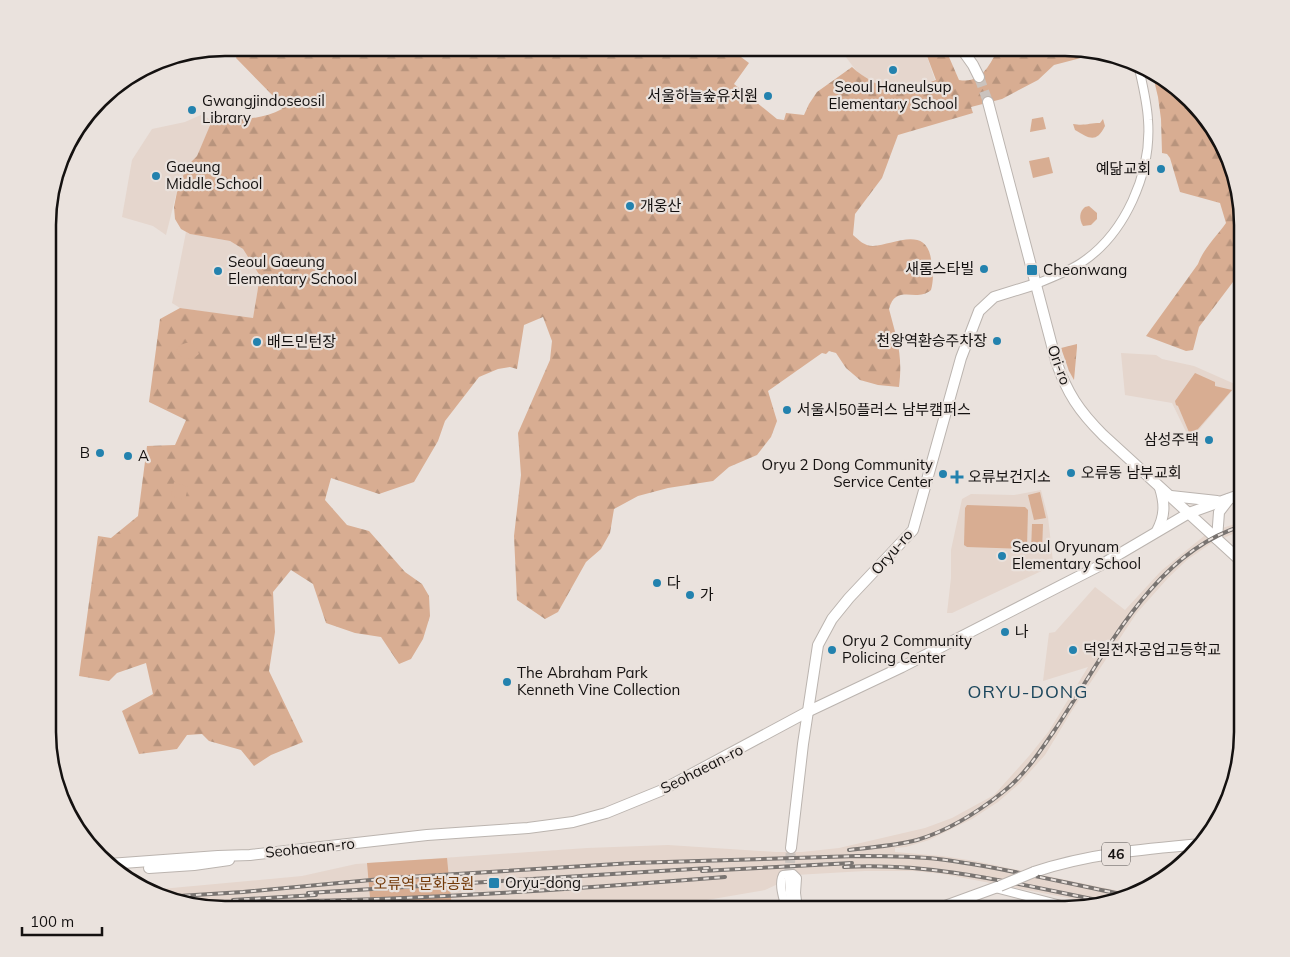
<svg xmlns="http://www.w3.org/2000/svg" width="1290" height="957" font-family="Mulish,'Noto Sans KR',sans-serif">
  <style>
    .built { fill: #e5d6cd }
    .forest { fill: url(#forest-firs) }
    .green { fill: #d8ad92 }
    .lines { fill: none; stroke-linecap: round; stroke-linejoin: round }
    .major-tunnel { stroke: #cac3be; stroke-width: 10; stroke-dasharray: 10 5; stroke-linecap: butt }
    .minor-casing { stroke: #bbb4af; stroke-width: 10 }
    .major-casing { stroke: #bbb4af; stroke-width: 12 }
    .minor { stroke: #fff; stroke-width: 8 }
    .major { stroke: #fff; stroke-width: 10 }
    .rail-casing { stroke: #797471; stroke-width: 4 }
    .rail { stroke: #eae2dd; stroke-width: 2; stroke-dasharray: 5.5; stroke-linecap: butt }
    .major-bridge-casing { stroke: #bbb4af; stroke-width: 12; stroke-linecap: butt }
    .major-bridge { stroke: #fff; stroke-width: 10 }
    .poi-dot { fill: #2382ae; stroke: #eae2dd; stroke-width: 2 }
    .labels { text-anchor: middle; stroke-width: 4.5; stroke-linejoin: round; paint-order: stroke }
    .shield { fill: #eae2dd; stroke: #54504e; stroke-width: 1 }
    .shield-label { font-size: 14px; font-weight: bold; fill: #141110 }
    .poi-label { font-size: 15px; fill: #141110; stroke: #eae2dd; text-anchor: start }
    .street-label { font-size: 15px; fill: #141110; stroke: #eae2dd }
    .park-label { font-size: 15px; fill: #723908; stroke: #eae2dd }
    .quarter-label { font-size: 18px; letter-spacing: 1px; fill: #1b465c; stroke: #eae2dd }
    .rim { fill: none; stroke: #141110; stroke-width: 2.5 }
  </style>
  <defs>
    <pattern id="forest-firs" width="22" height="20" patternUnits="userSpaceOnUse" patternTransform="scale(1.25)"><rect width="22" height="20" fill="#d8ad92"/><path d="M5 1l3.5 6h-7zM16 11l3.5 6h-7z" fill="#b8947d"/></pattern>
  </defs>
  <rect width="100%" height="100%" fill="#eae2dd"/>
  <g class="built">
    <polygon points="839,48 924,48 935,80 891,95 883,87 858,73"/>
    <polygon points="203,114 212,122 197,156 188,165 178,187 166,235 153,226 122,217 132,160 152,129 185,122"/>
    <polygon points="186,232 190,234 230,241 243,249 260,276 253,319 180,308 172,303"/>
    <polygon points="1121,353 1156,355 1162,359 1194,366 1237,385 1190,440 1172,403 1125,395"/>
    <polygon points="1041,490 1048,517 1053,562 1050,567 952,613 947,613 951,578 951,550 962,499 971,494 1014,495"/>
    <polygon points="1242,522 1242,530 1210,544 1187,560 1168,578 1136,614 1073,709 1045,755 1020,783 998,802 972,819 929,840 906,847 895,848 895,852 942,856 975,861 1134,894 1095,903 943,874 914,871 865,871 778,876 778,884 765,890 672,906 597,909 214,909 168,900 150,890 302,876 356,864 587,848 668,845 776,852 802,852 839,848 925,828 952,818 994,795 1029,756 1049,731 1088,667 1043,681 1049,633 1055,632 1095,587 1125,610 1161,571 1204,536 1222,528"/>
  </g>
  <g class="forest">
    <path d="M 240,48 L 729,48 L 749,63 L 734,84 L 777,119 L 784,120 L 786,113 L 804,115 L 809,104 L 817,92 L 852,67 C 864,79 880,83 891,95 L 936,80 L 924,48 L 942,48 L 949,57 L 959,80 C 982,84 989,65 999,48 L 1076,48 L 1100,53 L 1054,65 L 1038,80 L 1002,99 L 971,107 L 973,113 L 898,135 L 882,178 L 855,214 L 853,235 C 859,240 864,246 873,246 C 893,245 926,225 931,259 C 933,270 934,279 931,290 C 916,303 896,283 889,309 C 897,340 903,354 899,387 L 878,385 L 860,380 L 846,368 L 836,353 L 829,351 L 826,354 L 822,353 L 768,391 L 777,421 L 771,437 L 757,455 L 729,467 L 713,481 L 668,488 L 638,496 L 614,509 L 610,533 L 601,549 L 586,562 L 558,612 L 545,619 L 517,600 L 514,536 L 521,475 L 518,433 L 550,360 L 552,341 L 543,317 L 524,325 L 517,369 L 510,367 L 498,369 L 479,377 L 445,421 L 438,441 L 414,482 L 379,494 L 331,478 L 325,500 L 347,525 L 369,531 L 405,572 L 422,584 L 429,596 L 430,616 L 423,639 L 411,659 L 399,664 L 381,637 L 355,633 L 326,623 L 313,584 L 291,570 L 273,592 L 275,632 L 269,671 L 303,742 L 271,755 L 254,766 L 241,750 L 209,741 L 202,734 L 187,735 L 177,749 L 139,754 L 122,711 L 153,694 L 146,663 L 117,673 L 109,681 L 79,676 L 98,536 L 111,538 L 138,516 L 147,446 L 175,445 L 186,420 L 149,402 L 160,319 L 180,308 L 253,318 L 260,276 L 243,249 L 230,241 L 190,234 L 181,229 L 175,219 L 174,207 L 178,187 L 188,165 L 197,156 L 214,116 C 237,121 261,120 282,109 L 277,100 L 236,58 Z"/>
    <path d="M 1152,72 L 1173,84 L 1224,146 L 1242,214 L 1242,274 L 1236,278 L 1199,327 L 1193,350 L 1186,351 L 1146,336 L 1198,264 C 1203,249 1217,236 1226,223 L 1220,203 L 1180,192 L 1170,158 L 1167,154 L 1162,153 L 1161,119 L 1158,97 Z"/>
    <polygon points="1077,344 1077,347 1074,380 1069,371 1061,348"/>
  </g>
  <g class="green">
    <polygon points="1043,117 1046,129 1030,132 1032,119"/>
    <path d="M 1103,119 L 1105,126 C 1096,144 1089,138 1075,130 L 1073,124 C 1085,126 1089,123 1100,123 Z"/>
    <polygon points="1049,157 1053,173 1033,178 1029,161"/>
    <path d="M 1089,206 L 1097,213 L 1097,219 L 1091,225 L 1083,226 C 1079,219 1079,212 1085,207 Z"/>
    <path d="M 186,343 L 192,343 L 196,348 L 199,354 C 190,362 182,360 176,351 L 180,345 Z"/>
    <polygon points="1195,373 1215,382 1215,386 1232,390 1191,437 1178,406 1176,405 1175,401"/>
    <polygon points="174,482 188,487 185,500 171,496"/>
    <polygon points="1040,492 1046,518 1034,520 1028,495"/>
    <polygon points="967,505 1025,507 1028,510 1027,546 1024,549 967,547 964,545 965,508"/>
    <polygon points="1032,524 1043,524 1042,552 1031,552"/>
    <polygon points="447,858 452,909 371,909 367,863"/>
  </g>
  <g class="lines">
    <g class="major-tunnel">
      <polyline points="979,77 988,102"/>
      <polyline points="789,878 791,848"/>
    </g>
    <g class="minor-casing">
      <g id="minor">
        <path d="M 1036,284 C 1051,278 1067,272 1081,263 C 1125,234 1152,173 1148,120 C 1147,101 1142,82 1138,64"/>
        <polyline points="789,878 791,909"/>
        <polyline points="995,888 1073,908"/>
        <path d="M 786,909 C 784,899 778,885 783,875 L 793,874 L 797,878 L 796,893 L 798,909"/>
      </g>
    </g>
    <g class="major-casing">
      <g id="major">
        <polyline points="961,48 973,65 979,77"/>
        <path d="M 988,102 L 1056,361 C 1067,393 1079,411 1103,435 L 1242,562"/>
        <polyline points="1171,496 1217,501"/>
        <path d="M 1157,531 C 1165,516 1165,504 1160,488"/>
        <polyline points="1217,539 1219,512 1229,499"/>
        <polyline points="791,848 803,744 818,645 832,619 849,598 913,530 961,358 979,311 994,297 1036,284"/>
        <polyline points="109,864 218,856 250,855 427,835 528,828 573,822 606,813 660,791 809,711 902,667 1099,566 1189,513 1242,494"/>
        <polyline points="149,868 194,865 229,860"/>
        <path d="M 1034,872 C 1087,854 1144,849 1201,844"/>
        <polyline points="937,909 1000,886"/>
      </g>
    </g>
    <use href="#minor" class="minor"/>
    <use href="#major" class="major"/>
    <g class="rail-casing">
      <g id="rail">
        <path d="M 849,850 C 871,847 895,846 917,840 C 947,831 978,812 1003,792 C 1024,776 1039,753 1054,731 C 1103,659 1152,553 1242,526"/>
        <path d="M 844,867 C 932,862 1017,884 1102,901"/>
        <polyline points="702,871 852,863"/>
        <polyline points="308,893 709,868"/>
        <path d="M 163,897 L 243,892 L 392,878 L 633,863 L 858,856 C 885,856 912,856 938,859 C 1002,867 1064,883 1126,895"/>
        <polyline points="233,900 316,895"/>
        <path d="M 308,901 C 447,898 586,888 725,877"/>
        <polyline points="198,906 240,903"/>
      </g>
    </g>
    <use href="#rail" class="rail"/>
    <g class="major-bridge-casing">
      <polyline id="major-bridge" points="1000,886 1034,872"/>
    </g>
    <use href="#major-bridge" class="major-bridge"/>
  </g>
  <g class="poi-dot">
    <circle cx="893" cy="70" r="5"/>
    <circle cx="768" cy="96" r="5"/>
    <circle cx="192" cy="110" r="5"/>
    <circle cx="1161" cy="169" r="5"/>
    <circle cx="156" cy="176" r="5"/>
    <circle cx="630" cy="206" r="5"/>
    <circle cx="984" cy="269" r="5"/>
    <rect x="1026" y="264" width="12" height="12" rx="2.5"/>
    <circle cx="218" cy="271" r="5"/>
    <circle cx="997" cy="341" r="5"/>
    <circle cx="257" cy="342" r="5"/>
    <circle cx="787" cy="410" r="5"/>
    <circle cx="1209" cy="440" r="5"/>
    <circle cx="100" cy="453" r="5"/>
    <circle cx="128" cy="456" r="5"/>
    <circle cx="1071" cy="473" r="5"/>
    <circle cx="943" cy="474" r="5"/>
    <path d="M954.5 469.5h5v5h5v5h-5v5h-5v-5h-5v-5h5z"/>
    <circle cx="1002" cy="556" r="5"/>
    <circle cx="657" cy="583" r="5"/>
    <circle cx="690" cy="595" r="5"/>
    <circle cx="1005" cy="632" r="5"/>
    <circle cx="832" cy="650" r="5"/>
    <circle cx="1073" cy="650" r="5"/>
    <circle cx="507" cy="682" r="5"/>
    <rect x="488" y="877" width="12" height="12" rx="2.5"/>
  </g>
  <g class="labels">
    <rect class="shield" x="1102" y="842.5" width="28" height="23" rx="4"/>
    <g class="shield-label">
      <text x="1116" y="859">46</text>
    </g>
    <g class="poi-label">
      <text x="893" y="92" text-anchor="middle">Seoul Haneulsup<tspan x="893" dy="17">Elementary School</tspan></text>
      <text x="758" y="101" text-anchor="end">서울하늘숲유치원</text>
      <text x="202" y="106">Gwangjindoseosil<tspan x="202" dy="17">Library</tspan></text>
      <text x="166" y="172">Gaeung<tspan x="166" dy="17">Middle School</tspan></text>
      <text x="1151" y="174" text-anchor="end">예닮교회</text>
      <text x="640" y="211">개웅산</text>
      <text x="228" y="267">Seoul Gaeung<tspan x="228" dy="17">Elementary School</tspan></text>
      <text x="974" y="274" text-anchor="end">새롬스타빌</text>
      <text x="1043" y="275">Cheonwang</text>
      <text x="987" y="346" text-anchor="end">천왕역환승주차장</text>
      <text x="267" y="347">배드민턴장</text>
      <text x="797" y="415">서울시50플러스 남부캠퍼스</text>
      <text x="1199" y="445" text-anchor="end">삼성주택</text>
      <text x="90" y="458" text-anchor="end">B</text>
      <text x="138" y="461">A</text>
      <text x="933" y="470" text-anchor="end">Oryu 2 Dong Community<tspan x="933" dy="17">Service Center</tspan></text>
      <text x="1081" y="478">오류동 남부교회</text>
      <text x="968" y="482">오류보건지소</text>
      <text x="1012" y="552">Seoul Oryunam<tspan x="1012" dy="17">Elementary School</tspan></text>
      <text x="667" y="588">다</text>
      <text x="700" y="600">가</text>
      <text x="1015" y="637">나</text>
      <text x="842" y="646">Oryu 2 Community<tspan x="842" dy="17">Policing Center</tspan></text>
      <text x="1083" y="655">덕일전자공업고등학교</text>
      <text x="517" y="678">The Abraham Park<tspan x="517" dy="17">Kenneth Vine Collection</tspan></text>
      <text x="505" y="888">Oryu-dong</text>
    </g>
    <g class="street-label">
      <text transform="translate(1059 365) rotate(70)" y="5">Ori-ro</text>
      <text transform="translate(892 552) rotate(-49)" y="5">Oryu-ro</text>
      <text transform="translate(702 769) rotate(-27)" y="5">Seohaean-ro</text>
      <text transform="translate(310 848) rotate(-6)" y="5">Seohaean-ro</text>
    </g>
    <g class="park-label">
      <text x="424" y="889">오류역 문화공원</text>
    </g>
    <g class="quarter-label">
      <text x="1028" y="698">ORYU-DONG</text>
    </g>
  </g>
  <path d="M0 0H1290V957H0ZM225 56H1065A169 169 0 0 1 1234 225V732A169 169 0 0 1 1065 901H225A169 169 0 0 1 56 732V225A169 169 0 0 1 225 56Z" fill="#eae2dd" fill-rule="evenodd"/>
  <path class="rim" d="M225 56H1065A169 169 0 0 1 1234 225V732A169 169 0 0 1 1065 901H225A169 169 0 0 1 56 732V225A169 169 0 0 1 225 56Z"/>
  <path d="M22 927v8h80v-8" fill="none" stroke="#141110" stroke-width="2.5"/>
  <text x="30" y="927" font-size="15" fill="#141110" stroke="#eae2dd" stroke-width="4" paint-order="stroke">100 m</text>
</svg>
